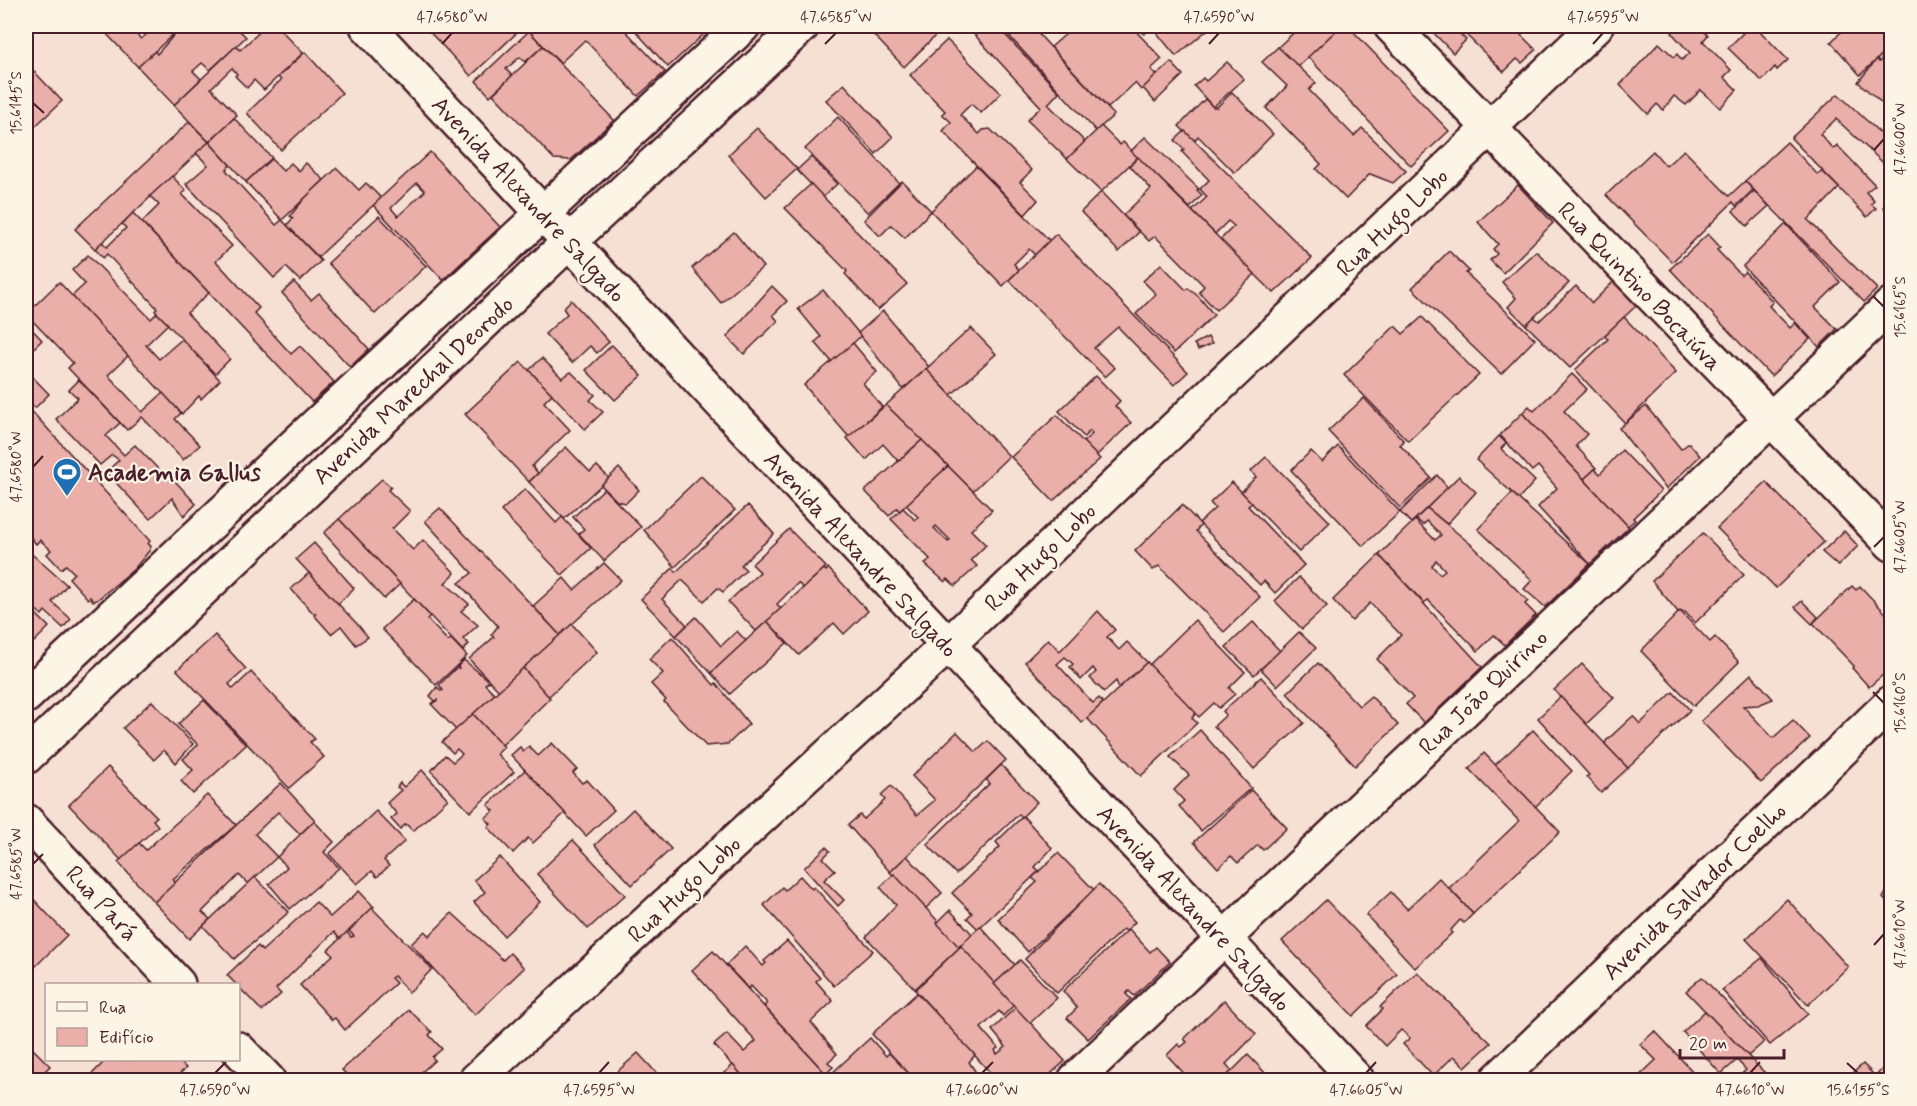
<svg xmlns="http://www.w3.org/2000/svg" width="1917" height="1106" font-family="Mynerve,sans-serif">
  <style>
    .building { fill: #e9afa8; stroke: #4a1f2b; stroke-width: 1.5; fill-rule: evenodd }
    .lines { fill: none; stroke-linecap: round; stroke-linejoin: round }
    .minor-casing { stroke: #4a1f2b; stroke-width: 38 }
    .minor { stroke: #fcf5e5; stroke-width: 33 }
    .ticks { fill: none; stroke: #4a1f2b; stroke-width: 2 }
    .labels { text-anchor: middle; stroke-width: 4.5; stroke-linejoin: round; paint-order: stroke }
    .street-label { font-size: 24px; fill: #4a1f2b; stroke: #fcf5e5 }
    .poi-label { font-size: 24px; font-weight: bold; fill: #4a1f2b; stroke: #fcf5e5; text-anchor: start }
    .neatline { fill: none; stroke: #4a1f2b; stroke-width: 2 }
    .ticks-label { font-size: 15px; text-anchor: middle; fill: #4a1f2b }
  </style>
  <rect width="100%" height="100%" fill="#f6e0d3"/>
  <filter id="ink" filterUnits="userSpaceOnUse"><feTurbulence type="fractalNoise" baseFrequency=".0167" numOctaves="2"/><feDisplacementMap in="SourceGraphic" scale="12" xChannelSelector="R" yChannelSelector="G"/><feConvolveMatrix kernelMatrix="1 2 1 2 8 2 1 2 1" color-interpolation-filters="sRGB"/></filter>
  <g filter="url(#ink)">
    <g class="building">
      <polygon points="107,26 128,26 141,39 157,26 182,26 138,67 103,30"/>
      <polygon points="182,26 235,26 246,37 210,70 202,63 193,71 201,79 174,105 138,67 155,51 157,54"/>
      <polygon points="266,26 277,26 303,53 264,90 254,80 247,88 235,76 237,74 232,68 211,88 237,115 209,142 174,105 236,46 240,50"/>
      <polygon points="424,26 524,26 471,76"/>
      <polygon points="524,26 621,26 665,72 638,96 585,40 560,63"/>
      <polygon points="631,26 700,26 706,32 668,67"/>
      <polygon points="869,26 932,26 939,32 904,67 867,28"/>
      <polygon points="979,26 997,26 1059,92 1048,104 1085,142 1067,159 1027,120 1041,107 972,32"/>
      <polygon points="1000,26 1031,26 1114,115 1096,131"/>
      <polygon points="1075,26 1131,26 1162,59 1151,69 1157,75 1141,90 1135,83 1108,108 1051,47"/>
      <polygon points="1137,26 1154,26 1144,34"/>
      <polygon points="1154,26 1212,26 1176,56 1152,27"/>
      <polygon points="1301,26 1341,26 1297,68 1278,47"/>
      <polygon points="1341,26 1348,26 1449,131 1411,166 1308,57"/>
      <polygon points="1427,26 1452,26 1466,40 1453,53"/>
      <polygon points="1457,26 1507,26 1513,32 1515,29 1536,50 1522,63 1517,59 1504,72"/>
      <polygon points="1680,26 1699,26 1708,35 1703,41 1731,70 1724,77 1737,90 1720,108 1701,90 1686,105 1674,96 1663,110 1657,104 1648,114 1620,85 1659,43 1674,57 1677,54 1682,60 1690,53 1672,33"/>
      <polygon points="1750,26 1755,26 1788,60 1777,70 1775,67 1762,81 1728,48"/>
      <polygon points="1847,26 1877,26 1892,39 1892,46 1860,75 1831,42"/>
      <polygon points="1885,26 1892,26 1892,39 1881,29"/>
      <polygon points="529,31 543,46 525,62 520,57 506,69 512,76 490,96 476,81"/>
      <polygon points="947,40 1001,93 981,113 971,104 960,115 979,134 983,130 990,129 1032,170 1020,182 1038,200 1025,215 943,131 951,122 942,114 945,111 910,75"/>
      <polygon points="543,46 614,120 571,160 554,159 493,94"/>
      <polygon points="1892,46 1892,66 1880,56"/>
      <polygon points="1278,47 1316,83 1309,90 1354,136 1362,128 1406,171 1393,183 1370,174 1346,199 1316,169 1321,164 1266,108 1287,86 1262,62"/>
      <polygon points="305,52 342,93 281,150 247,113 281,80 278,77"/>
      <polygon points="1877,59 1879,62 1882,59 1892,70 1892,112 1858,82"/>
      <polygon points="1171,62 1183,75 1155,102 1143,88"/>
      <polygon points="1227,62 1244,79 1213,107 1194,86 1203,78 1206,81"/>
      <polygon points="26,63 62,101 26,135"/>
      <polygon points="844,84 893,137 876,154 826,100"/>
      <polygon points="1232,92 1273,134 1235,173 1198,136 1194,141 1179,126 1205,99 1213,107 1217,107"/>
      <polygon points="1838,94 1892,144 1892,171 1836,119 1820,134 1833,149 1837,145 1875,185 1866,192 1874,201 1871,204 1876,208 1867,217 1791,138"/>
      <polygon points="838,117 899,183 868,213 805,149"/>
      <polygon points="234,118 272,158 246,182 209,142"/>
      <polygon points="189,122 209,142 95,249 75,229"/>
      <polygon points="1101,126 1120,145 1123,142 1138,157 1101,192 1067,159"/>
      <polygon points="757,128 797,169 766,197 728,155"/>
      <polygon points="1185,131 1312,258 1274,293 1220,240 1234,226 1228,221 1215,234 1192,211 1207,197 1200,189 1209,180 1182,152 1184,149 1175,140"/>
      <polygon points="1145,137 1199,189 1197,190 1202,195 1190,208 1131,151"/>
      <polygon points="209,142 230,165 226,170 276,225 282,220 321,261 300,281 286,267 274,278 186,184 208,165 196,153"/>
      <polygon points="1787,142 1818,175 1822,171 1839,188 1808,220 1877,289 1864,302 1745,181"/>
      <polygon points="1684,150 1729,196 1745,181 1753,190 1736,206 1733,202 1672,262 1606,195 1653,151 1666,166"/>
      <path d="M 430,152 L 500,227 L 443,280 L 373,205 ZM 417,183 L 425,191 L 398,216 L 391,208 Z"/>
      <polygon points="811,157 837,184 823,197 797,170"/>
      <polygon points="1138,157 1255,274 1216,310 1199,292 1204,286 1155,236 1149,241 1123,215 1151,189 1130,166"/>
      <polygon points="271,159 283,171 291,163 299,171 306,163 324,180 282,220 246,182"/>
      <polygon points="976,166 1050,241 1035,255 1029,249 1014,264 1019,270 1003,286 931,211"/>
      <polygon points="337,168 359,190 366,183 381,198 318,257 287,225 293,218 290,216 305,198"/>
      <polygon points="172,176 186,191 182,194 232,246 216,261 259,308 254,313 291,354 300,346 334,382 312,402 142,222 159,205 150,196"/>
      <polygon points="902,181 931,211 905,238 891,225 880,236 864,220"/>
      <polygon points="811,184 907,284 878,310 845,274 847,271 785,208"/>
      <polygon points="1518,185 1553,223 1503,273 1490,260 1497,254 1493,249 1498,244 1478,222"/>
      <polygon points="1754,191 1769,206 1747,226 1733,211"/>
      <polygon points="1101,192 1139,232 1119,252 1081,212"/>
      <polygon points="1892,198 1892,218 1883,207"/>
      <polygon points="133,213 209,293 187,313 230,359 215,374 155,311 157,308 107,254 103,258 95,249 102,242 107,247 126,228 122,224"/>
      <polygon points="379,216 426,266 375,314 328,263"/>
      <polygon points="1786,224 1840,282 1815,307 1837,329 1819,347 1743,266"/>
      <polygon points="734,232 763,267 721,303 692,268"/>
      <polygon points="1056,234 1188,372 1174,385 1118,327 1094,348 1115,368 1105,377 1009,280"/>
      <polygon points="1708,234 1720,247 1717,250 1741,275 1745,272 1773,302 1769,306 1790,328 1795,323 1810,339 1771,376 1670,269"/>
      <polygon points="1449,251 1469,271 1466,273 1535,339 1501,374 1412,288"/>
      <polygon points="1536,251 1569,283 1526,325 1508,307 1516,298 1502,282"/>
      <polygon points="88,255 151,319 157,313 168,324 146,345 159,359 182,339 220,380 201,399 199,396 182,414 72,296 85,284 72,270"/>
      <polygon points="1161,264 1186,290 1188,288 1199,297 1214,315 1174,353 1136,314 1156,294 1143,281"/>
      <polygon points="1614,281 1637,305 1570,368 1526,325 1534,317 1539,321 1576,286 1592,303"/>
      <polygon points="59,282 128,356 108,375 142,412 163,393 181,413 175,419 200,445 183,460 142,417 127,430 68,368 73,363 26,314"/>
      <polygon points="294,282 311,300 319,293 369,349 350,367 282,293"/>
      <polygon points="772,286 787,301 773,315 778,321 744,354 727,337"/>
      <polygon points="823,290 861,336 832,362 815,342 821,337 798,309"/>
      <polygon points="571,300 609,342 597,353 590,346 572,363 545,334 567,314 563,308"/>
      <polygon points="883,311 929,367 903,389 858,333"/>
      <polygon points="1422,317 1479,375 1408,441 1344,375 1395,326 1403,334"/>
      <polygon points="1624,317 1676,373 1625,423 1575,370 1608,339 1604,336"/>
      <polygon points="26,323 42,340 26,356"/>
      <polygon points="971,328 996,354 951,395 926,369"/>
      <polygon points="1208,337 1212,344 1198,350 1194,344"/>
      <polygon points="853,343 877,372 863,383 882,407 849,437 804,385"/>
      <polygon points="612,345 642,376 615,400 586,370"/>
      <polygon points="542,358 562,378 571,372 595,395 590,400 603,412 585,429 529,370"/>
      <polygon points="521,362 552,394 544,402 570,430 532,466 538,473 529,482 465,414"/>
      <polygon points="926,369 1009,456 973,491 886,405"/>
      <polygon points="26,370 49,394 35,408 26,399"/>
      <polygon points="1572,374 1587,389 1564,411 1587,434 1576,446 1596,468 1584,479 1522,413 1529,406 1534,411"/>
      <polygon points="1096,376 1120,401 1115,406 1131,423 1096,456 1083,442 1092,434 1090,431 1084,437 1059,411"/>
      <polygon points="79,380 120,423 106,436 124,455 135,445 163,474 166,471 196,504 184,516 172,498 150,519 106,472 119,460 112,455 100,465 56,419 78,398 69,390"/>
      <polygon points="1364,398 1404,441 1400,445 1431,478 1400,508 1328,431"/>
      <polygon points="26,405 150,541 148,544 151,546 149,551 134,569 97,600 93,601 90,597 88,599 69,578 74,573 66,565 61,569 47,554 51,550 40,540 36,544 26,531"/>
      <polygon points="886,405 922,440 898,461 883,444 866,460 847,438"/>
      <polygon points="1646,406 1681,449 1689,443 1700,456 1666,489 1619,428"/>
      <polygon points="1522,413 1629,527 1590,564 1538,507 1557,488 1538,466 1532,471 1500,435"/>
      <polygon points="1057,415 1100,459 1053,501 1011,457"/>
      <polygon points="1499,436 1506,443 1501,449 1535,481 1519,499 1476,460"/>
      <polygon points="922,440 948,466 903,508 899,511 897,508 889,516 865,491"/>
      <polygon points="1338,446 1400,512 1363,546 1291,470 1311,451 1322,462"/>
      <polygon points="566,447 590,472 597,466 609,478 564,519 529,482"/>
      <polygon points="1622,450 1661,491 1633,518 1635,520 1628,526 1584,479 1595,469 1600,474"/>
      <polygon points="1266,457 1330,522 1299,552 1241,492 1256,477 1251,471"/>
      <path d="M 948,466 L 992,510 L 971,530 L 986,545 L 971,560 L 977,566 L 955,586 L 948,579 L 945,582 L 925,564 L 930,559 L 891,519 L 903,508 L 915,520 L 918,517 L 906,505 ZM 936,526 L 950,540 L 948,542 L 934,528 Z"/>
      <polygon points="619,468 639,490 626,503 617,501 601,485"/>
      <polygon points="1437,475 1448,488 1411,523 1400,512"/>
      <polygon points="701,476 735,510 675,567 644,530"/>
      <polygon points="1459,476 1476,492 1447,524 1427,508"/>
      <polygon points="382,479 391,487 388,490 410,511 392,529 413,550 423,540 455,573 445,583 469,604 461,611 478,625 463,639 469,644 463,651 339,519"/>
      <polygon points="1232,482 1252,503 1248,506 1304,565 1275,593 1264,581 1260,585 1199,523 1215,508 1210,503"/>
      <polygon points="1766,482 1824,542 1776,588 1717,528"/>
      <polygon points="525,489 556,523 562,517 591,548 562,575 501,511"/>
      <polygon points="604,489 641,527 604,561 579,534 584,529 573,517"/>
      <polygon points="1512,493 1590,564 1545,607 1524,589 1532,580 1478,529"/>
      <polygon points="748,505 774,534 741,565 746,570 723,592 718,588 704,601 682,580 662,599 687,625 676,636 641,599 673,568 676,572"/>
      <polygon points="1182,505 1201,525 1196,531 1260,597 1224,632 1159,566 1153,570 1135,551"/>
      <polygon points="440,508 560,635 499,691 469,659 494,637 491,635 498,626 459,583 472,573 425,521"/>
      <path d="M 1427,508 L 1473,546 L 1528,601 L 1525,604 L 1536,615 L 1505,645 L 1494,635 L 1478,651 L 1428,600 L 1424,603 L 1379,555 L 1415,520 L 1435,540 L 1441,535 L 1427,521 L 1423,525 L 1416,519 ZM 1436,560 L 1445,570 L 1440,574 L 1432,566 Z"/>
      <polygon points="339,519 400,584 384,599 324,533"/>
      <polygon points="789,529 826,567 803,588 798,583 777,604 781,609 756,631 728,602 760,572 752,564"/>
      <polygon points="1844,531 1858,546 1838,566 1822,552"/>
      <polygon points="1703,533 1744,575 1695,623 1685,612 1678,612 1652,581"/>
      <polygon points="314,543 354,588 338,604 296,559"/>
      <polygon points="26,549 67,585 52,602 71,619 63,628 45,611 42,615 26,601"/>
      <polygon points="1379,555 1482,667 1424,723 1406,704 1413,698 1377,659 1401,635 1370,603 1352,621 1333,600"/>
      <polygon points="604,563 621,580 560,635 533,606 564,578 574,590"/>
      <polygon points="828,568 868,611 844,634 834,623 799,655 767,621 824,569 826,571"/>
      <polygon points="309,573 358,625 368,637 356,645 341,626 331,634 314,615 316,613 313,613 291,589"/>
      <polygon points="1299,577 1327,606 1302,629 1275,601"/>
      <polygon points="1852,586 1856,590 1860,586 1892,620 1892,667 1869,687 1852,668 1854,666 1813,623"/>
      <polygon points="414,599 430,616 427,619 448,641 451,639 467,656 436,685 382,629"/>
      <polygon points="1802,601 1818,617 1812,624 1795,607"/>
      <polygon points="28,606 49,627 32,644 26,637 26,608"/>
      <polygon points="1098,611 1115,630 1107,637 1119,650 1127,642 1147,662 1119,688 1116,681 1104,692 1090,678 1096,672 1093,668 1081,680 1070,667 1073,664 1065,657 1057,664 1093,703 1099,698 1103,703 1082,723 1025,662 1048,639 1060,651"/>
      <polygon points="1680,611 1710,642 1715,637 1739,662 1694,706 1641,651"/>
      <polygon points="696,617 721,646 737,631 746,641 711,673 676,636"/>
      <polygon points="1195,620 1245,672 1229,688 1235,694 1219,708 1214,703 1199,717 1149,665"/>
      <polygon points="767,621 787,643 730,694 711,673"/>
      <polygon points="1253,622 1280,651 1254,675 1226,647"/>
      <polygon points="572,624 597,652 548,697 523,668"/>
      <polygon points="1299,632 1316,648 1277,686 1261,669"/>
      <polygon points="215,635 246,669 229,684 233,689 251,672 315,739 310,742 324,757 289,788 177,670"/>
      <polygon points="672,637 714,685 716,683 749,724 728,744 706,746 664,702 666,700 651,684 663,673 649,659"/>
      <polygon points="464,660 489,681 485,684 495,694 456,730 431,704 438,700 435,701 430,696 437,687 441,691 443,690 439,685 457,667 459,669 458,666"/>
      <polygon points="1147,662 1196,713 1192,718 1197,723 1141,776 1087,718"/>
      <polygon points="1318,663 1359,706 1371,696 1398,725 1355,766 1287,693"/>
      <polygon points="1582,664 1614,698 1586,724 1554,690"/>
      <polygon points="523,668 550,698 502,745 473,714"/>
      <polygon points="1751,674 1773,699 1758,705 1743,706 1773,738 1793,720 1810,738 1761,783 1701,721"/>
      <polygon points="1261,677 1304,723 1254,769 1214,726 1226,715 1223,711"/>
      <polygon points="1554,690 1628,768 1601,793 1586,777 1589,775 1538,718 1560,697"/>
      <polygon points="1673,692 1690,710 1628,768 1605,744 1606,741 1633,716 1640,724"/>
      <polygon points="204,700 246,745 193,794 181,781 193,770 183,759 198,745 178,724"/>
      <polygon points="152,701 193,744 176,763 164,750 154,760 123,728"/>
      <polygon points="473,714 504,747 497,754 514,772 470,812 431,771 445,755 453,762 462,754 457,749 453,753 442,742"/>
      <polygon points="1200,730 1251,788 1201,831 1179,806 1184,801 1174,790 1189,775 1170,757"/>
      <polygon points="1533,730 1572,771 1535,807 1495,765"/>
      <polygon points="957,732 976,752 988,741 1006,760 890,872 848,825 860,815 864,819 885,800 881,795 891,786 917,815 935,800 912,776"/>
      <polygon points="552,743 577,769 573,773 582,783 587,780 614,810 586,836 511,755 520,747 523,752 529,746 538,756"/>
      <polygon points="1484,753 1560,832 1473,914 1449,888 1519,821 1469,769"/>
      <polygon points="1001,765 1037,802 1022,817 1019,814 956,874 927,844 990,783 986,780"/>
      <polygon points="108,767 157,817 153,820 158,826 121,860 69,805"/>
      <polygon points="422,770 448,799 413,831 406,824 400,829 391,819 397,814 387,803 401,790 397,787 400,783 404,787"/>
      <polygon points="525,770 565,813 533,843 528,838 513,853 488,827 491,824 485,818 494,811 488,805"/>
      <polygon points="281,783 315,820 300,834 278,812 255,834 277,857 248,884 239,875 202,912 210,919 189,939 154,902"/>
      <polygon points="1251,790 1287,828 1263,850 1258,845 1238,863 1231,856 1218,868 1194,842"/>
      <polygon points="207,795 236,825 173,879 175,883 154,902 118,862 139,843 146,850"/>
      <polygon points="633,809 671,849 632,885 595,845"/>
      <polygon points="376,811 405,841 384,860 389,866 377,877 372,871 357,884 329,854"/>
      <polygon points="1023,816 1052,848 1035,867 1039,871 978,929 967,918 972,913 952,893 1000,847 996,842"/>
      <polygon points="314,821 334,842 324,852 339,868 290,909 269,884 287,867 277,857"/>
      <polygon points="573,840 625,895 588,929 537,874"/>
      <polygon points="826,847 830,851 823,858 835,870 824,880 844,900 838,906 804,868"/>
      <polygon points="1058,853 1094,890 1028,952 998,919 1037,882 1032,878"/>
      <polygon points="907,856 942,893 925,909 890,872"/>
      <polygon points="500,857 540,902 504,936 474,902 485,892 474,880"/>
      <polygon points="894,874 961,946 915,989 866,937 896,905 880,887"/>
      <polygon points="800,876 812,889 814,887 873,951 834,986 764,905 782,887 785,890"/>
      <polygon points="255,877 289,912 234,959 203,926"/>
      <polygon points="1439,878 1473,914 1464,923 1460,920 1450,931 1452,933 1415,968 1366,915 1391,892 1407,909"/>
      <polygon points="1099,884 1135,922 1126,931 1123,929 1057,993 1025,959"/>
      <polygon points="1891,884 1892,884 1892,908 1883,898"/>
      <polygon points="26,891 67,935 34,968 26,958"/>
      <polygon points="359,891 374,907 340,939 334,932 276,989 281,994 262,1011 227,975 258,946 262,951 316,902 330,917"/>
      <polygon points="1787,899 1848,967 1808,1005 1746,939"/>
      <polygon points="1326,900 1397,974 1353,1016 1282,941"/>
      <polygon points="372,908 432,969 409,993 394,976 391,978 396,983 345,1030 335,1018 332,1020 300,985 333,955 328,950 347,932 351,937 354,936 349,931"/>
      <polygon points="950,910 972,934 959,947 937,923"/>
      <polygon points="452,913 503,960 510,953 524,968 475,1015 411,944 425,931 429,936"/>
      <polygon points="980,926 1015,965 994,984 959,947"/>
      <polygon points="1129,929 1150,952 1156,947 1170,962 1134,996 1129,991 1126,994 1131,999 1088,1039 1067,1018 1077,1008 1063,991"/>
      <polygon points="787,941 820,978 816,981 833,1001 811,1022 837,1054 828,1062 833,1067 826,1074 764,1006 767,1003 751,986 749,989 726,965 745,946 763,966 766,963 764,961"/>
      <polygon points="961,946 1014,1005 1003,1016 999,1011 981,1028 998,1048 995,1050 997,1054 1006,1047 992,1030 1016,1007 1065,1061 1044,1080 997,1080 915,990"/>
      <polygon points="713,951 826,1074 819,1080 746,1080 714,1045 727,1034 744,1052 756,1041 692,970"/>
      <polygon points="1762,958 1808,1014 1770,1045 1722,990"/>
      <polygon points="1020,960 1057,998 1030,1023 994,984"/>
      <polygon points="1417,972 1491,1043 1465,1067 1454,1056 1433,1076 1403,1044 1410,1038 1401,1030 1385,1046 1366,1026 1383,1009 1380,1007"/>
      <polygon points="1702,977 1764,1042 1748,1056 1686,991"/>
      <polygon points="917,993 975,1055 969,1062 981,1080 915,1080 872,1034"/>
      <polygon points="1224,1000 1256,1034 1226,1064 1232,1071 1222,1080 1190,1080 1167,1055 1178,1044 1181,1047 1187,1042 1184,1039"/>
      <polygon points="26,1002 34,1011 26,1018"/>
      <polygon points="409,1010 432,1032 429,1035 442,1049 432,1057 435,1060 413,1080 352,1080 342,1070"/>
      <polygon points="1705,1011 1755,1063 1772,1080 1735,1080 1746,1070 1737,1060 1721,1074 1683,1032"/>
      <polygon points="26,1019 35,1028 26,1038"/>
      <polygon points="1655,1031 1693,1072 1689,1075 1695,1080 1635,1080 1656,1060 1640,1044"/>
      <polygon points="870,1038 886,1056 889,1053 915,1080 834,1080 829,1076"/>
      <polygon points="27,1043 50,1066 36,1080 26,1080"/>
      <polygon points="638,1053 663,1080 608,1080"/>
      <polygon points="1248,1055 1272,1080 1222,1080 1232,1071"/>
      <polygon points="106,1060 178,1060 186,1068 173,1080 96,1080 91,1075"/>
      <polygon points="1892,1060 1892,1080 1871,1080 1875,1076"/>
      <polygon points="1863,1064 1875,1076 1871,1080 1845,1080"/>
      <polygon points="733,1065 746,1080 716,1080"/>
      <polygon points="1184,1074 1190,1080 1178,1080"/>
      <polygon points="1608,1075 1614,1080 1602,1080"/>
    </g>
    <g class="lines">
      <g class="minor-casing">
        <g id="minor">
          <polyline points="367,26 1357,1080"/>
          <polyline points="1391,26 1892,544"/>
          <polyline points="26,696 743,26"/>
          <polyline points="26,757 569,242 802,26"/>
          <polyline points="26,821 178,984"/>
          <polyline points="238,1049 268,1080"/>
          <polyline points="476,1080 947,646 1596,26"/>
          <polyline points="1075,1080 1892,304"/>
          <polyline points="1497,1080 1892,702"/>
        </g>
      </g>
      <use href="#minor" class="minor"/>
    </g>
  </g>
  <path class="ticks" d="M 442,44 L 452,33M 825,44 L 836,33M 1209,44 L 1219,33M 1593,44 L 1603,33M 33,103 L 44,113M 1874,150 L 1884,139M 1873,296 L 1884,307M 33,467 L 43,456M 1874,547 L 1884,537M 1873,692 L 1884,703M 33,864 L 43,854M 1874,945 L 1884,934M 1847,1063 L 1858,1073M 215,1073 L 226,1062M 599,1073 L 609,1062M 982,1073 L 993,1062M 1366,1073 L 1376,1062M 1750,1073 L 1760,1062"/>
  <defs>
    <g id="stadium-pin" transform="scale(1.5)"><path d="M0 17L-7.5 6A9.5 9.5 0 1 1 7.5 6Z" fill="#1f6fb2" stroke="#fcf5e5"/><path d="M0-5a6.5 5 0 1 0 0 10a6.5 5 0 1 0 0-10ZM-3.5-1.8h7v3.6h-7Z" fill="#fff"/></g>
  </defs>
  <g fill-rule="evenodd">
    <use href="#stadium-pin" x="67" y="472"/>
  </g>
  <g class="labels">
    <g class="street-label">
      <text transform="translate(529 199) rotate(47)" y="8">Avenida Alexandre Salgado</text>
      <text transform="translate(1392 222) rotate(-44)" y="8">Rua Hugo Lobo</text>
      <text transform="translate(1640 286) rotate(46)" y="8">Rua Quintino Bocaiúva</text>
      <text transform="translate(413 390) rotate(-43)" y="8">Avenida Marechal Deorodo</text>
      <text transform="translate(861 554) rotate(47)" y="8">Avenida Alexandre Salgado</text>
      <text transform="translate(1040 557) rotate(-44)" y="8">Rua Hugo Lobo</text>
      <text transform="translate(1483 692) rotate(-44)" y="8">Rua João Quirino</text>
      <text transform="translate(684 889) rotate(-43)" y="8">Rua Hugo Lobo</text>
      <text transform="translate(1694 891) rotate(-44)" y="8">Avenida Salvador Coelho</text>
      <text transform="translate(102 903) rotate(47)" y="8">Rua Pará</text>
      <text transform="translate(1194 908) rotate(47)" y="8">Avenida Alexandre Salgado</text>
    </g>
    <g class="poi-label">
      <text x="88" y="480">Academia Gallus</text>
    </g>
  </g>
  <rect width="1917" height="1106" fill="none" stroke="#fcf5e5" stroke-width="66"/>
  <rect x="45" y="983" width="195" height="78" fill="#fcf5e5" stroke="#b59f9b" stroke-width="1.5"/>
  <rect x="57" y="1002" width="30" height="9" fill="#fcf5e5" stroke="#b59f9b" stroke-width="1.5"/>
  <text x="99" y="1013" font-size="18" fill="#4a1f2b">Rua</text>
  <rect x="57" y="1028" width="30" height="18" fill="#e9afa8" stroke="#b59f9b" stroke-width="1.5"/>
  <text x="99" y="1043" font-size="18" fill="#4a1f2b">Edifício</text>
  <path d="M1680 1049v9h104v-9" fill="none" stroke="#4a1f2b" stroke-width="3"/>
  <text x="1689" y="1049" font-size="18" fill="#4a1f2b" stroke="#fcf5e5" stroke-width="4.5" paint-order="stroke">20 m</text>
  <rect x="33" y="33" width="1851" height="1040" class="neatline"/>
  <g class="ticks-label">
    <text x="452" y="22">47.6580°W</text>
    <text x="836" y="22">47.6585°W</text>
    <text x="1219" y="22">47.6590°W</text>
    <text x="1603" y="22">47.6595°W</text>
    <text transform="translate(16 103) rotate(-90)" y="5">15.6145°S</text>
    <text transform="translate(1900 139) rotate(-90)" y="5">47.6600°W</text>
    <text transform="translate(1900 307) rotate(-90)" y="5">15.6165°S</text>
    <text transform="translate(16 467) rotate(-90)" y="5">47.6580°W</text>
    <text transform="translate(1900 537) rotate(-90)" y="5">47.6605°W</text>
    <text transform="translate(1900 703) rotate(-90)" y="5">15.6160°S</text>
    <text transform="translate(16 864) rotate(-90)" y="5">47.6585°W</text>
    <text transform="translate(1900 934) rotate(-90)" y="5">47.6610°W</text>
    <text x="215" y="1095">47.6590°W</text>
    <text x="599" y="1095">47.6595°W</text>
    <text x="982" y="1095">47.6600°W</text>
    <text x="1366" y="1095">47.6605°W</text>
    <text x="1750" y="1095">47.6610°W</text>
    <text x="1858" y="1095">15.6155°S</text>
  </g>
</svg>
